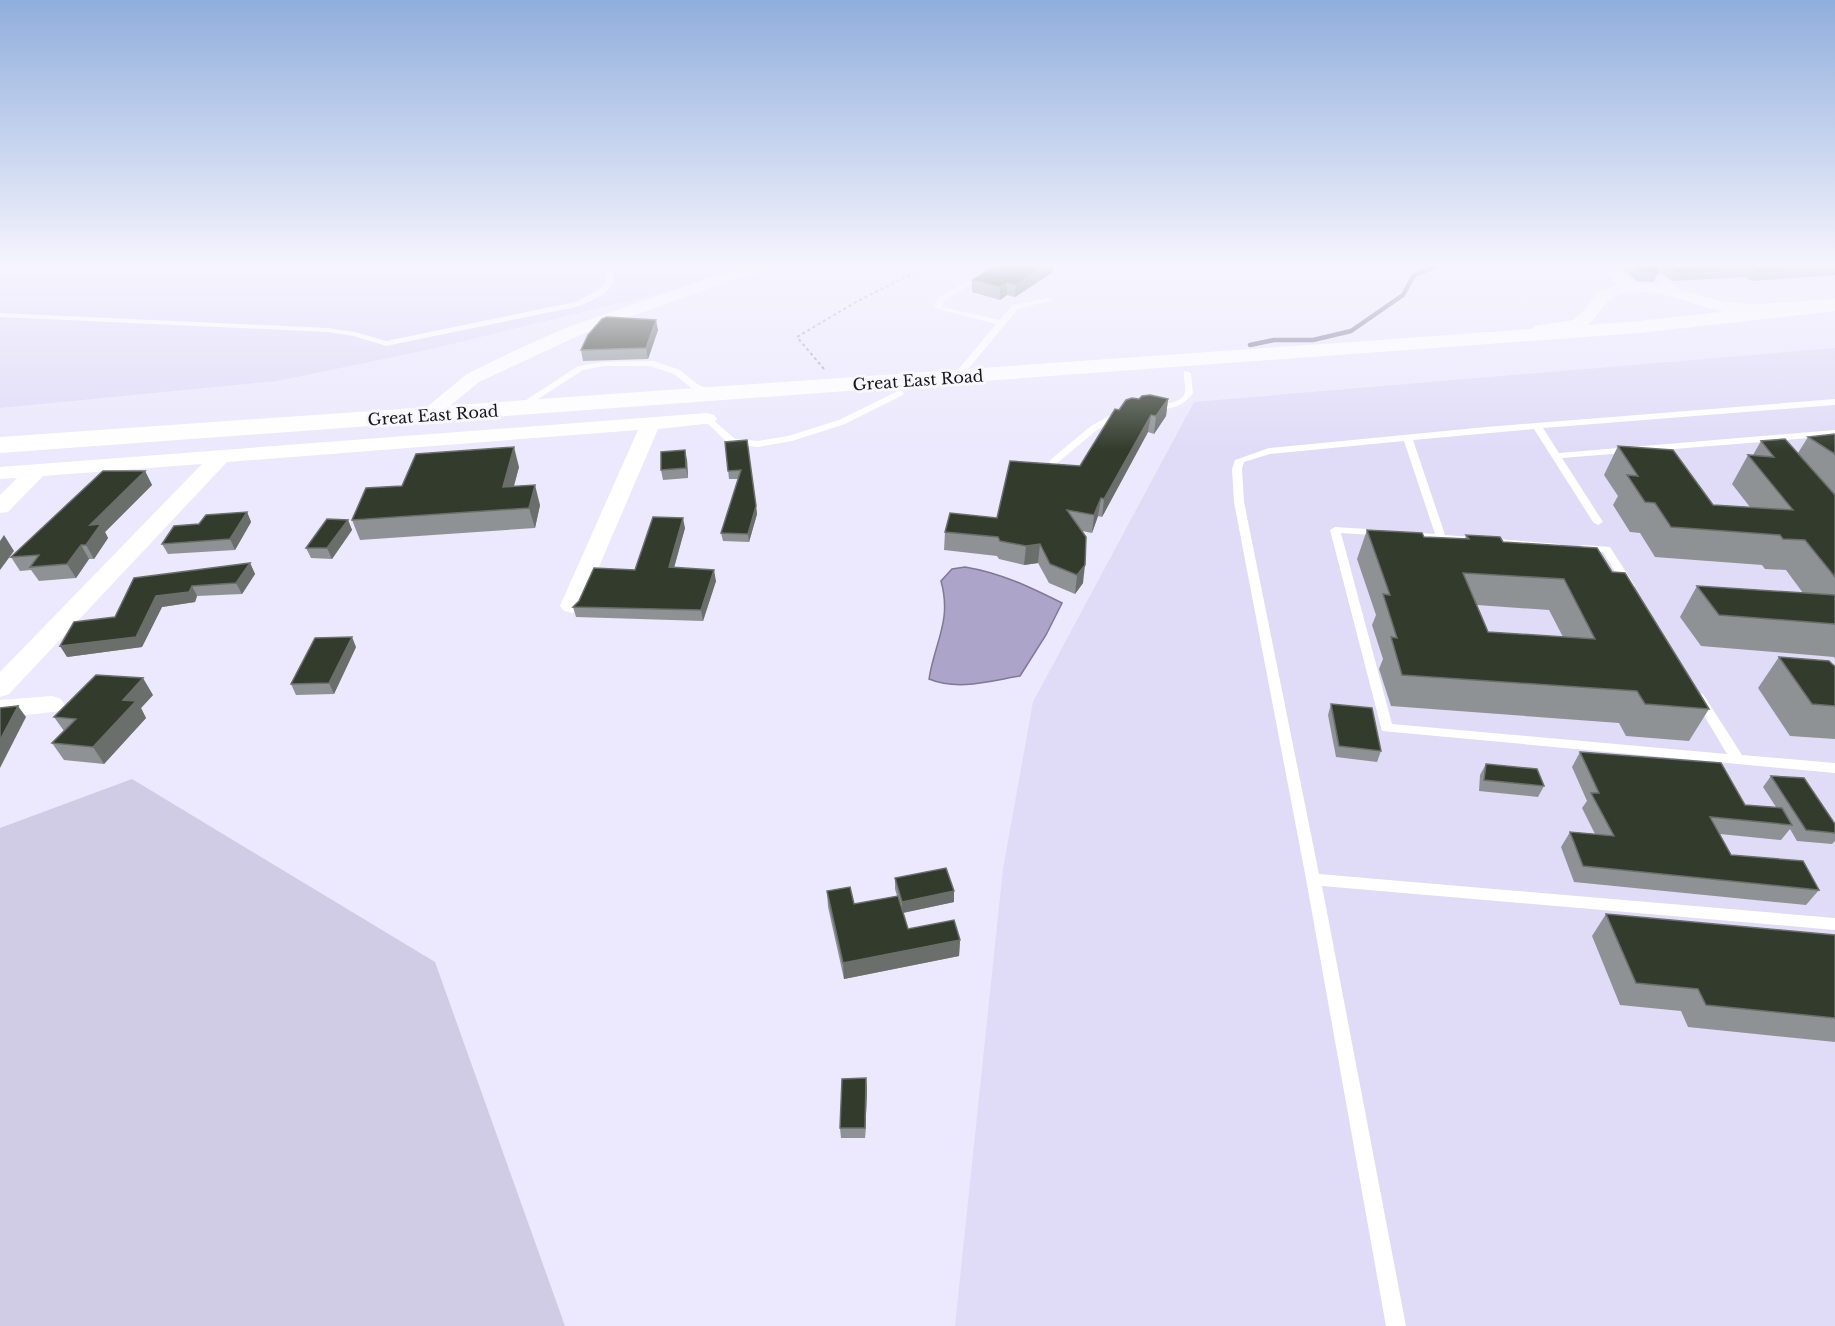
<svg xmlns="http://www.w3.org/2000/svg" width="1835" height="1326" font-family="'Libre Baskerville',serif">
  <style>
    .built { fill: #e0dbf7 }
    .green { fill: #d1cce6 }
    .water { fill: #aca4c9; stroke: #7f7995; stroke-width: 1.5 }
    .lines { fill: none; stroke-linecap: round; stroke-linejoin: round }
    .stream { stroke: #7f7995; stroke-width: 4.5 }
    .path { stroke: #aba8b8; stroke-width: 2; stroke-dasharray: 3 3; stroke-linecap: butt }
    .service { fill: #fff; fill-rule: evenodd }
    .minor { fill: #fff; fill-rule: evenodd }
    .primary { fill: #fff; fill-rule: evenodd }
    .wall { fill: #8f9294; fill-rule: evenodd }
    .shaded-wall { fill: #6a6f6b }
    .building { fill: #323b2c; stroke: #6a6f6b; stroke-width: 1.5; fill-rule: evenodd }
    .labels { text-anchor: middle; stroke-width: 6; stroke-linejoin: round; paint-order: stroke }
    .far-street-label { font-size: 16px; fill: #17161d; stroke: #f8f8fc }
  </style>
  <rect width="100%" height="100%" fill="#ece8fd"/>
  <g class="built">
    <polygon points="0,264 317,264 300,277 415,276 461,264 762,264 764,268 427,350 277,381 0,408"/>
    <polygon points="1835,348 1835,1326 955,1326 1003,869 1033,702 1194,402"/>
  </g>
  <polygon class="green" points="132,779 435,962 565,1326 0,1326 0,828"/>
  <path class="water" d="M 965,567 C 1001,573 1030,587 1062,603 L 1046,635 L 1020,676 C 990,681 958,691 929,679 C 935,641 952,621 941,581 L 952,569 Z"/>
  <g class="lines">
    <polyline class="stream" points="1250,345 1274,340 1313,340 1351,331 1403,295 1414,275 1444,264"/>
    <polyline class="path" points="824,369 797,337 856,302 931,264"/>
    <g class="service">
      <polygon points="597,264 604,264 611,268 614,283 603,295 580,306 386,346 354,336 328,332 0,317 0,313 328,328 355,332 386,341 575,302 597,291 606,283 605,271"/>
      <polygon points="995,264 1004,264 944,301 942,307 1000,320 1012,305 1049,298 1053,300 1018,309 959,380 953,380 953,376 996,324 934,308 938,298"/>
      <polygon points="1654,275 1660,275 1683,292 1676,294 1654,279"/>
      <polygon points="654,361 680,370 697,384 719,394 715,397 691,388 674,374 650,366 604,366 583,370 521,410 518,411 514,408 578,366 604,362"/>
      <path d="M 1184,371 L 1191,373 L 1193,393 C 1183,408 1165,411 1148,409 L 1148,405 C 1158,403 1182,406 1185,392 C 1186,385 1183,378 1184,371 Z"/>
      <polygon points="900,390 904,393 903,395 845,424 792,441 758,447 729,444 703,419 707,416 710,417 735,439 758,441 788,436 839,420"/>
      <polygon points="1835,399 1835,405 1543,428 1559,453 1835,430 1835,436 1562,458 1603,522 1598,525 1593,522 1534,429 1413,440 1445,535 1560,544 1561,546 1556,549 1405,537 1404,535 1405,533 1409,532 1435,534 1404,441 1270,454 1244,462 1242,469 1244,502 1319,874 1835,918 1835,930 1322,886 1406,1326 1386,1326 1306,879 1234,502 1232,469 1235,460 1269,448 1486,427"/>
      <polygon points="1122,409 1126,412 1125,414 1097,430 1056,464 1050,464 1050,460 1091,426"/>
      <polygon points="1335,527 1383,530 1388,533 1383,536 1341,533 1392,724 1727,754 1693,697 1699,693 1703,694 1742,755 1835,763 1835,773 1382,731 1330,530"/>
      <polygon points="1583,545 1610,547 1635,586 1633,588 1625,588 1603,552 1579,550 1578,548 1579,546"/>
    </g>
    <g class="minor">
      <polygon points="756,264 773,264 762,273 732,280 580,335 479,382 434,419 420,419 417,415 467,374 514,351 568,327 723,273"/>
      <path d="M 1598,264 L 1614,264 L 1635,283 L 1658,284 L 1725,302 L 1754,304 L 1835,299 L 1835,309 C 1799,311 1762,318 1726,312 C 1692,306 1658,286 1624,293 C 1604,297 1604,310 1591,322 C 1578,333 1550,337 1534,334 L 1532,330 L 1534,326 L 1573,320 L 1584,310 L 1598,291 L 1619,285 Z"/>
      <polygon points="707,413 714,415 717,419 714,423 658,429 580,611 572,613 564,611 560,606 638,430 227,462 9,694 0,697 0,672 202,464 43,476 8,512 0,513 0,495 17,478 0,479 0,467"/>
      <polygon points="52,696 61,699 65,705 61,711 0,718 0,700"/>
    </g>
    <polygon class="primary" points="1835,299 1835,311 1639,333 0,453 0,437 1366,341 1639,321"/>
  </g>
  <g class="wall">
    <polygon points="998,264 1053,264 1053,272 1015,297 1007,295 1000,300 972,292 972,280"/>
    <polygon points="1617,264 1835,264 1835,275 1752,281 1746,277 1673,281 1661,273 1658,273 1654,282 1637,281"/>
    <polygon points="658,330 648,359 583,361 581,350"/>
    <polygon points="1139,399 1168,399 1166,416 1154,434 1148,432 1102,517 1098,516 1092,533 1082,531 1083,583 1075,594 1049,583 1038,563 1024,565 999,559 997,556 944,550 945,532 997,518 1080,466 1119,410"/>
    <polygon points="1835,434 1835,659 1834,657 1701,646 1680,617 1697,586 1803,593 1786,570 1765,569 1762,565 1655,557 1640,533 1630,532 1613,505 1618,496 1604,475 1618,446 1713,505 1750,507 1732,484 1748,455 1753,455 1761,441 1798,453 1808,437"/>
    <polygon points="747,440 757,514 749,542 723,541 721,533 739,479 729,479 725,442"/>
    <polygon points="687,460 688,478 663,480 661,470"/>
    <polygon points="519,467 514,486 540,505 535,528 360,540 352,520 402,486"/>
    <polygon points="145,471 152,485 105,532 108,538 94,559 89,559 76,578 39,581 31,570 20,571 11,557"/>
    <polygon points="247,512 251,522 235,550 168,554 162,544 199,524"/>
    <polygon points="348,520 352,530 332,559 311,558 306,548"/>
    <polygon points="685,528 674,568 716,581 703,621 576,617 573,607 635,570"/>
    <path d="M 1367,530 L 1424,537 L 1465,539 L 1466,535 L 1503,542 L 1612,572 L 1709,709 L 1689,741 L 1626,736 L 1619,723 L 1391,706 L 1379,669 L 1383,659 L 1372,625 L 1376,615 L 1357,559 ZM 1477,605 L 1549,610 L 1563,637 L 1488,632 Z"/>
    <polygon points="250,563 255,574 242,594 197,596 195,602 162,607 142,647 67,657 115,617 134,578"/>
    <polygon points="356,647 334,694 296,695 291,684"/>
    <polygon points="1779,657 1835,666 1835,739 1790,736 1758,688"/>
    <polygon points="153,695 141,708 146,718 104,764 64,760 52,743 64,731 54,717"/>
    <polygon points="1331,704 1381,751 1377,762 1336,757 1328,715"/>
    <polygon points="1580,752 1745,805 1776,807 1763,787 1771,776 1835,824 1835,841 1832,844 1797,841 1790,829 1781,840 1720,834 1731,855 1819,890 1806,905 1574,882 1561,847 1570,832 1595,834 1582,808 1587,801 1572,767"/>
    <polygon points="1486,764 1544,786 1538,797 1479,791 1480,775"/>
    <polygon points="895,878 954,902 903,913 908,929 960,940 959,956 844,979 828,907 827,891 854,904 897,896 895,889"/>
    <polygon points="1606,914 1835,935 1835,1042 1688,1027 1681,1011 1620,1005 1592,936"/>
    <polygon points="866,1078 867,1089 865,1138 841,1138 840,1128"/>
  </g>
  <g class="shaded-wall">
    <polygon points="1047,264 1053,264 1053,272 1015,297 1016,285"/>
    <polygon points="1007,283 1007,295 1000,300 1000,287"/>
    <polygon points="656,320 658,330 648,359 646,348"/>
    <polygon points="1168,399 1166,416 1154,434 1156,416"/>
    <polygon points="1151,415 1148,432 1102,517 1104,499"/>
    <polygon points="514,447 519,467 508,507 503,487"/>
    <polygon points="685,450 687,460 688,478 686,468"/>
    <polygon points="145,471 152,485 105,532 108,538 94,559 86,545 90,525"/>
    <polygon points="535,485 540,505 535,528 529,508"/>
    <polygon points="1101,498 1098,516 1092,533 1094,515"/>
    <polygon points="756,506 757,514 749,542 748,534"/>
    <polygon points="247,512 251,522 235,550 230,539"/>
    <polygon points="683,518 685,528 671,578 669,567"/>
    <polygon points="348,520 352,530 332,559 327,548"/>
    <polygon points="4,535 14,551 0,570 0,541"/>
    <polygon points="1040,544 1038,563 1024,565 1026,546"/>
    <polygon points="81,545 89,559 76,578 67,564"/>
    <polygon points="250,563 255,574 242,594 236,583"/>
    <polygon points="1085,565 1083,583 1075,594 1077,575"/>
    <polygon points="714,570 716,581 703,621 701,610"/>
    <polygon points="192,586 197,596 195,602 162,607 142,647 67,657 60,646 156,596"/>
    <polygon points="352,637 356,647 334,694 329,683"/>
    <polygon points="143,678 153,695 141,708 146,718 104,764 93,747 123,700"/>
    <polygon points="18,706 26,717 0,768 0,740"/>
    <polygon points="954,891 954,902 902,913 902,902"/>
    <polygon points="960,940 959,956 844,979 843,963"/>
    <polygon points="866,1078 867,1089 865,1138 865,1128"/>
  </g>
  <g class="building">
    <polygon points="998,264 1047,264 1016,285 1007,283 1000,287 972,280"/>
    <polygon points="1631,264 1835,264 1835,267 1757,272 1750,268 1676,273 1665,264 1658,264 1656,266 1658,273 1640,272"/>
    <polygon points="607,317 656,320 646,348 581,350 588,335 602,319"/>
    <polygon points="1150,395 1168,399 1156,416 1151,415 1104,499 1101,498 1094,515 1067,510 1086,537 1085,565 1077,575 1050,564 1040,544 1026,546 1000,541 998,537 945,532 950,513 997,518 1010,461 1080,466 1115,409 1119,410 1126,400 1132,398 1139,399 1142,396"/>
    <polygon points="1835,434 1835,454 1808,437"/>
    <polygon points="1785,439 1835,495 1835,577 1805,540 1783,539 1780,535 1671,527 1655,503 1645,502 1627,475 1638,476 1618,446 1673,450 1713,505 1793,510 1748,455 1774,457 1761,441"/>
    <polygon points="747,440 756,506 748,534 721,533 741,470 728,471 725,442"/>
    <polygon points="514,447 503,487 535,485 529,508 352,520 366,488 402,486 416,454"/>
    <polygon points="685,450 686,468 661,470 661,452"/>
    <polygon points="103,471 145,471 90,525 101,524 86,545 81,545 67,564 30,567 39,555 11,557"/>
    <polygon points="247,512 230,539 162,544 174,526 199,524 206,515"/>
    <polygon points="653,517 683,518 669,567 714,570 701,610 573,607 579,601 594,568 635,570"/>
    <polygon points="327,519 348,520 327,548 306,548"/>
    <path d="M 1367,530 L 1422,533 L 1424,537 L 1469,539 L 1466,535 L 1500,537 L 1503,542 L 1597,548 L 1612,572 L 1625,573 L 1709,709 L 1645,704 L 1637,691 L 1402,675 L 1391,637 L 1397,638 L 1383,594 L 1390,595 ZM 1463,573 L 1564,579 L 1595,639 L 1488,632 Z"/>
    <polygon points="250,563 236,583 192,586 189,592 156,596 136,637 60,646 74,622 115,617 134,578"/>
    <polygon points="1697,586 1835,595 1835,624 1719,615"/>
    <polygon points="352,637 329,683 291,684 315,638"/>
    <polygon points="1779,657 1829,661 1833,665 1835,666 1835,706 1812,704"/>
    <polygon points="96,675 143,678 123,700 136,701 93,747 52,743 76,719 54,717"/>
    <polygon points="1331,704 1372,708 1381,751 1339,746"/>
    <polygon points="18,706 0,740 0,708"/>
    <polygon points="1580,752 1721,763 1745,805 1782,808 1792,825 1710,817 1731,855 1803,861 1819,890 1583,866 1570,832 1614,836 1591,793 1599,793"/>
    <polygon points="1486,764 1537,769 1544,786 1484,780"/>
    <polygon points="1771,776 1804,778 1835,824 1835,833 1806,830"/>
    <polygon points="946,868 954,891 902,902 895,878"/>
    <polygon points="850,887 854,904 898,896 908,929 954,920 960,940 843,963 827,891"/>
    <polygon points="1606,914 1835,935 1835,1018 1706,1005 1698,989 1636,983"/>
    <polygon points="866,1078 865,1128 840,1128 842,1079"/>
  </g>
  <linearGradient id="sky" x2="0" y2="1"><stop stop-color="#90aedc"/><stop offset="0.59" stop-color="#f6f5fe"/><stop offset="1" stop-color="#f6f5fe" stop-opacity="0"/></linearGradient>
  <rect width="1835" height="450" fill="url(#sky)"/>
  <g class="labels">
    <g class="far-street-label">
      <text transform="translate(918 380) rotate(-4)" y="6">Great East Road</text>
      <text transform="translate(433 415) rotate(-4)" y="6">Great East Road</text>
    </g>
  </g>
</svg>
